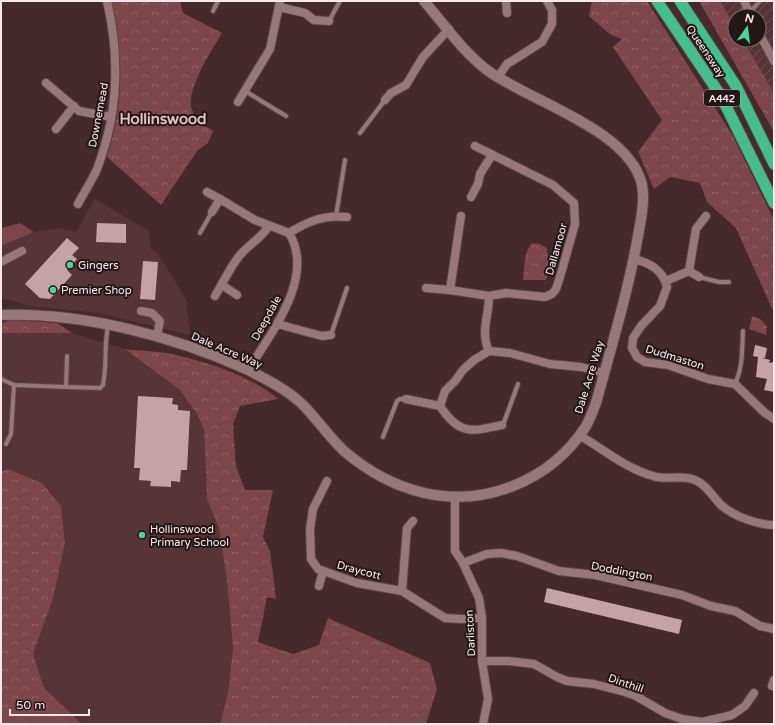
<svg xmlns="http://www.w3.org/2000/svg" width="775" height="725" font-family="'Varela Round',sans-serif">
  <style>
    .built { fill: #563437 }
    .industrial { fill: url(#industrial-furrows) }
    .grass { fill: #7c464c }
    .forest { fill: url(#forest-crowns) }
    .building { fill: #c5a2a5 }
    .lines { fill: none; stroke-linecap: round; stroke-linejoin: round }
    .service-casing { stroke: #5c4548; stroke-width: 6 }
    .minor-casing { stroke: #5c4548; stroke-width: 10 }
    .tertiary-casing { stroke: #5c4548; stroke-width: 12 }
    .trunk-casing { stroke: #5c4548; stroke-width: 13 }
    .service { stroke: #977779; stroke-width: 4 }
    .minor { stroke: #977779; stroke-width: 8 }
    .tertiary { stroke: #977779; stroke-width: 10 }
    .trunk { stroke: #43be8c; stroke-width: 11 }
    .poi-dot { fill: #4dd39a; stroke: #231617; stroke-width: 1.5 }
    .labels { text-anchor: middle; stroke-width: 4; stroke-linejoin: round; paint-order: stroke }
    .shield { fill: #231617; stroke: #baa9ab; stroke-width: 1 }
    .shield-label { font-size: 10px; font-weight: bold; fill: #fbe8ea }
    .street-label { font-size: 11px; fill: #fbe8ea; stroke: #231617 }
    .poi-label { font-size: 11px; fill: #fbe8ea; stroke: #231617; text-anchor: start }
    .district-label { font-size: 15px; font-weight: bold; fill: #e3bfc1; stroke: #231617 }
  </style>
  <defs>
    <pattern id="industrial-furrows" width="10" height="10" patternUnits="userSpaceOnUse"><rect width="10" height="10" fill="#563437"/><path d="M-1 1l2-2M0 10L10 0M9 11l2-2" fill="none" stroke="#6f5154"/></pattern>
    <pattern id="forest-crowns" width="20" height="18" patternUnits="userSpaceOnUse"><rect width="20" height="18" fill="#7c464c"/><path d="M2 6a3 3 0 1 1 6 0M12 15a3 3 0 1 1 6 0" fill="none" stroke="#906166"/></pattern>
  </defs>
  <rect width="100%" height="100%" fill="#45292c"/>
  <g class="built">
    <polygon points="95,199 149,231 151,249 158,254 186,299 190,335 98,313 31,306 1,298 1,246 34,232 59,228 76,232"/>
    <polygon points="1,333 72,333 125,349 180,390 199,417 204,429 207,500 219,528 227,581 233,648 228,692 220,724 23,724 33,654 53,599 65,543 61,506 42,483 8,469 1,472"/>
  </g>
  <polygon class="industrial" points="720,1 774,1 774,95 743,40 759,40 759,16 735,16 735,26"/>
  <polygon class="grass" points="20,223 34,232 1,246 1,228"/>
  <g class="forest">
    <path d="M 110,1 L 180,1 L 183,13 L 222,33 C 212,50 183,93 193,112 C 197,121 205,126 213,131 L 208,143 L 197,151 L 161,205 L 107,157 C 124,102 124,57 110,1 Z"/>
    <polygon points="592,1 647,1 733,136 774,220 774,313 736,228 707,202 700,183 670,177 654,189 638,152 662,120 613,47 622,39 611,35 589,16"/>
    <polygon points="699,1 720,1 735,26 735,40 743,40 771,88 774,95 774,132"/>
    <path d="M 532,243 L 540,244 L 547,248 L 547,253 L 554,256 L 546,280 L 523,280 C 525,266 523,253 532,243 Z"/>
    <polygon points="752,316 760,319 767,326 766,335 749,329"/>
    <polygon points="12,320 57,323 72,333 1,333 1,323"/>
    <path d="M 125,349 C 143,351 162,351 180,356 C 213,364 252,377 278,399 L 240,406 L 233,424 L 236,466 L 245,490 L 273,490 L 263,537 L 270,551 L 276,599 L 267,597 L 258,642 L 293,654 L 319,645 L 328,618 L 430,663 L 437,689 L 426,724 L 220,724 L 228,692 L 233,648 L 227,581 L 219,528 L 207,500 L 204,429 L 197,414 L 180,390 Z"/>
    <polygon points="8,469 42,483 61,506 65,543 53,599 33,654 44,688 82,724 1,724 1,472"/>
  </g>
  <g class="building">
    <polygon points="97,223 126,224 126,243 96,242"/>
    <polygon points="67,238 79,248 72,255 77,259 67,270 72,275 50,299 40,298 25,284"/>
    <polygon points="143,261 158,262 155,300 140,299"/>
    <polygon points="755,345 767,348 765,358 762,358 770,360 769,363 774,362 774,392 764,390 767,379 756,377 758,357 753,356"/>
    <polygon points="138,396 173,398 172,404 178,405 178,410 190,411 187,470 181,470 180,482 171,481 171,487 150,486 151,481 139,480 140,468 134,468"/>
    <polygon points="547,588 682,620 679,634 544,602"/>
  </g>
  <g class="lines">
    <g class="service-casing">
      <g id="service">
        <polyline points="213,11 218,1"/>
        <polyline points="750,12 760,1"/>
        <polyline points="329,21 340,1"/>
        <polyline points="245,91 286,116"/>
        <polyline points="360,133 385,100"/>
        <polyline points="336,216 345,160"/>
        <polyline points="200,233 212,212"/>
        <polyline points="699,277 719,282 729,282"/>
        <polyline points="331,335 347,288"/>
        <path d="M 67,356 L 66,387 L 100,388 L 103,385 C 107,366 104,345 108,326"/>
        <polyline points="1,379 14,385 66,387"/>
        <path d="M 735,384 C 743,367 742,349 743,331"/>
        <polyline points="503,425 518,384"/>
        <polyline points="383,437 397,401 400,399 406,399"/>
        <polyline points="6,444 11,434 14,385"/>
      </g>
    </g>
    <g class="minor-casing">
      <g id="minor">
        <polyline points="506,1 507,13"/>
        <polyline points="744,1 751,16"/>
        <polyline points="279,7 305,13 314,20 329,21"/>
        <polyline points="759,33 774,61"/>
        <polyline points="498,77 507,64 542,42 552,24 552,10 547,1"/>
        <polyline points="46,83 79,111 111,117"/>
        <polyline points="385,100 391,93 406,85 423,57 449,29"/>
        <polyline points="238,102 270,49 280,1"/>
        <polyline points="56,129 74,106"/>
        <path d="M 475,146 L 553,185 L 574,203 L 575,224 L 560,277 L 556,289 L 552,294 L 545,297 L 506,293 L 489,296 C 489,316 480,332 489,351"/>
        <polyline points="207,192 220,199 212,212"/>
        <polyline points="471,197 478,184 480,174 492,155"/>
        <path d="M 220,199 L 255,220 L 289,233 C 316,277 271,333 248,370"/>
        <path d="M 78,204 C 84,192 92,181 97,169 C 118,115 120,57 107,1"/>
        <path d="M 289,233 C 307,222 324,214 347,217"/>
        <path d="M 634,259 C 650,263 663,270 667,287 L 660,306 L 641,326 L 633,338 L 632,348 L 637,357 L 645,362 L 668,365 L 708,379 L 735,384 L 765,413 L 774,419"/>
        <polyline points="1,262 22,251"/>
        <polyline points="689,271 699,277"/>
        <polyline points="666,281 689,271 696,229 706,216"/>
        <polyline points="222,285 237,295"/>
        <polyline points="426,288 450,290 489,296"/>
        <polyline points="450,290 461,216"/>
        <path d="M 215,296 C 223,283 231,265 241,254 C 250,244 261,238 269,226"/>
        <polyline points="141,311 152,313 160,321 157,336"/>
        <polyline points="277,324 322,336 331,335"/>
        <polyline points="406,399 440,406"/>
        <path d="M 502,425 C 471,432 459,435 440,406 L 445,391 L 455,381 L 463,370 L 474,360 L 489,351 L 510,353 L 550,364 L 581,367 L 604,373"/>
        <path d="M 579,435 C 603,449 625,468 653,476 C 667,481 681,474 695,480 C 707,485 712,496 721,505 C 733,516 758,525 774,525"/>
        <polyline points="327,481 313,509 310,529 311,559 318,569 357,583 402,591 445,618 462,619 482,618"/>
        <polyline points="455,497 455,551 463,563 479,598 482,618 482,661 488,699 483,724"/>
        <polyline points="463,563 487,554 501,553 517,556 559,571 595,575 682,595 711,606 735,611 760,626 774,629"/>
        <polyline points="319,586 323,571"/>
        <polyline points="402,591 407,528 413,521"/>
        <polyline points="482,661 508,661 534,664 557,677 567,681 594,684 625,692 636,696 665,713 682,719 702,722 732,715 745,706 754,693"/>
        <polyline points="772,686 774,680"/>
      </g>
    </g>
    <g class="tertiary-casing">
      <path id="tertiary" d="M 1,315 C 82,312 174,336 248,370 C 266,379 288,390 303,405 C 317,419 329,437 344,451 C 392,492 453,510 513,486 C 543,474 569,453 586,426 C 590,419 593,411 596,403 C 611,348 628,292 638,236 C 641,219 645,201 642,185 C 630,129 528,101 487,70 C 462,51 444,24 424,1"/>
    </g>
    <g class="trunk-casing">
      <g id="trunk">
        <polyline points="657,1 721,96 774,203"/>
        <polyline points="680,1 736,86 774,164"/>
      </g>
    </g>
    <use href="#service" class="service"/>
    <use href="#minor" class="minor"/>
    <use href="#tertiary" class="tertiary"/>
    <use href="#trunk" class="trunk"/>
  </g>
  <g class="poi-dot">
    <circle cx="70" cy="265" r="4"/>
    <circle cx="53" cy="290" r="4"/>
    <circle cx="142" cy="535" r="4"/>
  </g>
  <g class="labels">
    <rect class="shield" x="704" y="90" width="36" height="16" rx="3"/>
    <g class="shield-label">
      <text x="722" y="102">A442</text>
    </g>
    <g class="street-label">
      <text transform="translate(706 51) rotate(56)" y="4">Queensway</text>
      <text transform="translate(98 115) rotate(-79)" y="4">Downemead</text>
      <text transform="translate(556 249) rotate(-74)" y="4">Dallamoor</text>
      <text transform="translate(266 318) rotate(-61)" y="4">Deepdale</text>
      <text transform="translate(227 350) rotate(23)" y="4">Dale Acre Way</text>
      <text transform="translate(675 357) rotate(17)" y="4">Dudmaston</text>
      <text transform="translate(589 377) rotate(-73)" y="4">Dale Acre Way</text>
      <text transform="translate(359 570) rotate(15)" y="4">Draycott</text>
      <text transform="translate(622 571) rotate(11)" y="4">Doddington</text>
      <text transform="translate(470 633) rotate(-93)" y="4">Darliston</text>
      <text transform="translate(626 683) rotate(19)" y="4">Dinthill</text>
    </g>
    <g class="poi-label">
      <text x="78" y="269">Gingers</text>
      <text x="61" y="294">Premier Shop</text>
      <text x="150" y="533">Hollinswood<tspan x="150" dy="13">Primary School</tspan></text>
    </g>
    <g class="district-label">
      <text x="163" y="124">Hollinswood</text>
    </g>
  </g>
  <rect width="775" height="725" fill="none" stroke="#fbe8ea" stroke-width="4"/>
  <g transform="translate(747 28) rotate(14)"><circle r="19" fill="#231617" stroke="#796a6b"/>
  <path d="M0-3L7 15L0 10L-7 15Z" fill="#4dd39a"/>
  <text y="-6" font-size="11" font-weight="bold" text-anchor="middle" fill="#fbe8ea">N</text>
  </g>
  <path d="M10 709v6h79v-6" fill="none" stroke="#fbe8ea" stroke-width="2"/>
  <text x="16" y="709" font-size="12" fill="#fbe8ea" stroke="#231617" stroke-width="3" paint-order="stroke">50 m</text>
</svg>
